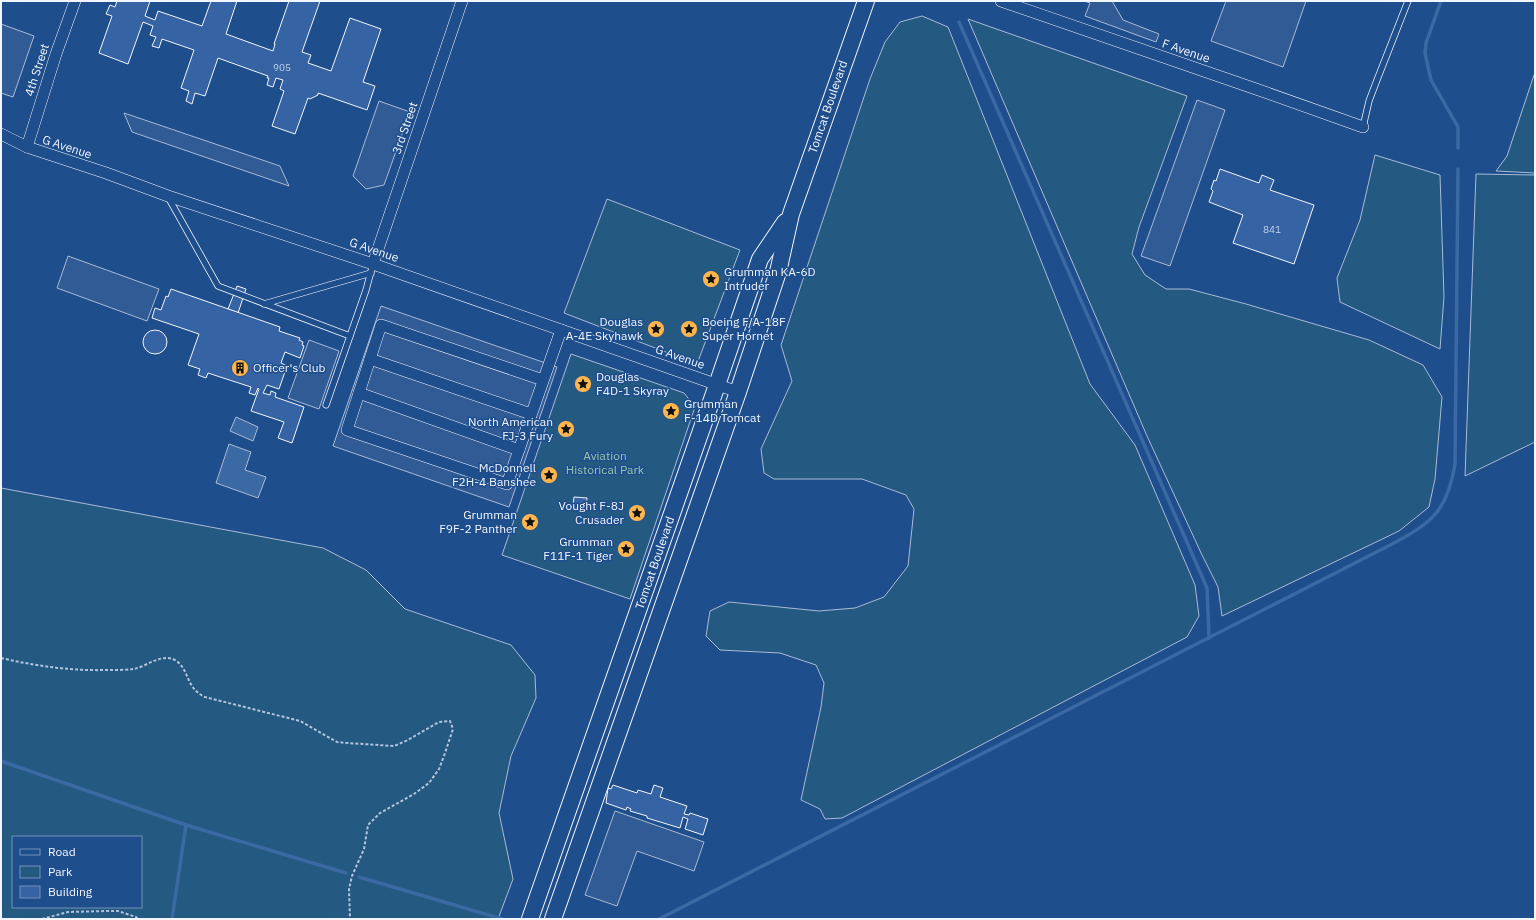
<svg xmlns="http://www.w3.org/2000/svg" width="1536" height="920" font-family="'IBM Plex Sans',sans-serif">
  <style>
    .green { fill: #245a82; stroke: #a8bbd7; fill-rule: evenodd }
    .parking { fill: #305b95; stroke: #a8bbd7 }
    .water { fill: #3b69a3; stroke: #a8bbd7 }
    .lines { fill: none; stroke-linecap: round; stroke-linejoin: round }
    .stream { stroke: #3b69a3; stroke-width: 3.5 }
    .building { fill: #3563a3; stroke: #f2f6ff }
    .lane-casing { stroke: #f2f6ff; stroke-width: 7 }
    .street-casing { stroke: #f2f6ff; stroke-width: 12 }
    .secondary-casing { stroke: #f2f6ff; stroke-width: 18 }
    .path { stroke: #b3c4dc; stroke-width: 2; stroke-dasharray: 3 2; stroke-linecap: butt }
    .lane { stroke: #1f4e8c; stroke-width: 5.5 }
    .street { stroke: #1f4e8c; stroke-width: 11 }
    .secondary { stroke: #1f4e8c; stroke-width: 16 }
    .labels { text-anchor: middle; stroke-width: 3; stroke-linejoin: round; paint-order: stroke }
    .number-label { font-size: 10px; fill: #c3d1e8 }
    .street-label { font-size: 12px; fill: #f2f6ff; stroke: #1f4e8c }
    .poi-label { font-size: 12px; fill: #f2f6ff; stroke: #1f4e8c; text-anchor: end }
    .park-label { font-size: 12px; fill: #97c8a6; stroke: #1f4e8c }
  </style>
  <rect width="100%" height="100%" fill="#1f4e8c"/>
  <g class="green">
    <polygon points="922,16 948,27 1090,384 1135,445 1195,585 1199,616 1187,637 842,818 825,819 820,809 801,800 821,707 824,683 816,665 780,653 720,650 706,636 710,611 729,602 819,611 855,608 884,597 908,566 914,509 906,495 862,479 774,479 764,473 761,449 792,381 781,345 870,79 885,42 900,22"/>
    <polygon points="968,19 1187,96 1139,227 1132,254 1145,275 1166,289 1189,289 1246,304 1369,340 1423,365 1442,397 1435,479 1429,507 1399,531 1222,616 1218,587 1202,555 1147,436"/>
    <polygon points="1535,72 1535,173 1496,171 1507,156"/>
    <polygon points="1375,155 1440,175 1444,297 1440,349 1340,302 1337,278 1360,220"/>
    <polygon points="1476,174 1535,175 1535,442 1465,476"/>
    <polygon points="607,199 740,250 697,364 564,313"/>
    <polygon points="571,354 684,393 695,407 630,599 502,555"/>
    <path d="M 1,488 L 323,548 L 366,570 L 405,609 L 511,645 L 535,675 L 536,698 L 511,756 L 499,813 L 513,879 L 498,919 L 1,919 ZM 13,837 L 141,837 L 141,907 L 13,907 Z"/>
  </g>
  <g class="parking">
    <polygon points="1084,1 1112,1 1123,20 1159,34 1156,42 1085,16 1090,3"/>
    <polygon points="1226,1 1306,1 1283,67 1211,41"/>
    <polygon points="1,24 34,36 13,97 1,93"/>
    <polygon points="1197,100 1225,110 1170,266 1141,256"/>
    <polygon points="379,101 410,112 384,185 366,189 353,176"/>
    <polygon points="124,113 280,166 289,186 132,132"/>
    <polygon points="68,256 159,289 147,321 57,288"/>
    <polygon points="381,306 557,367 509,507 333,446"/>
    <polygon points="309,340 339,351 319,409 288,398"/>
    <polygon points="615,811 704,842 694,871 637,851 617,906 585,895"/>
  </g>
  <g class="water">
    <polygon points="236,417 258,427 253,441 230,431"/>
    <polygon points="229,444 251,452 245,470 266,477 258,498 216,483"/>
  </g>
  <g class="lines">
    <g class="stream">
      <polyline points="1441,1 1426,43 1425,53 1431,80 1458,127 1458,148"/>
      <polyline points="959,22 1207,588 1209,638"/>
      <polyline points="1,761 186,825 346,873"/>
      <polyline points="359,877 502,919"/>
      <polyline points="172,919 186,825"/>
      <path d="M 659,919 L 1392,544 C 1433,522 1447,511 1455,464 L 1458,169"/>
    </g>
  </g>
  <g class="building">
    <polygon points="117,1 150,1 145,16 155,20 158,11 202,26 211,1 237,1 226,34 273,51 275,44 274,44 289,1 320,1 302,52 311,55 308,63 331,71 350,18 381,29 363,82 375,86 367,110 318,93 318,95 310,99 308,98 295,134 272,126 284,91 280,89 283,80 276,78 273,87 267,85 269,78 267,78 268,76 218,58 205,96 195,93 192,104 186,101 189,91 181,88 194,50 162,39 159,48 152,46 156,37 150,35 153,26 143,22 128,64 99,53 112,16 106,14 110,5 115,7"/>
    <polygon points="1220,169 1259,183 1262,175 1274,180 1270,190 1314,205 1294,264 1233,243 1243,215 1209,202 1213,191 1211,189 1214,180 1216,181"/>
    <polygon points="237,286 246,289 238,313 228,309"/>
    <polygon points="171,289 280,327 279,331 300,338 299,340 303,342 302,345 304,346 300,358 285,352 281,363 287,366 279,389 267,385 263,393 270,395 271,391 276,393 275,397 304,407 292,443 278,438 284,422 251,411 259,389 258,388 255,395 249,393 251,387 208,373 206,378 198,375 200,369 188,365 199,334 152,318 155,308 161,310 166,296 168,297"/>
    <circle cx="155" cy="342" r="12"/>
    <polygon points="574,497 587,498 586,506 573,505"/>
    <polygon points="613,785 637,793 638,790 651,794 654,785 663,788 660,797 687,806 684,814 689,815 690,813 708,819 703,835 685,829 688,819 683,817 680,828 647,818 647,816 630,811 631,809 627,807 626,810 606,803 608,788 611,789"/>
  </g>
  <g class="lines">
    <g class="lane-casing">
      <g id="lane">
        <polyline points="1363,127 1369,101 1377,80 1408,1"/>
        <polyline points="168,197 218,286 350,336"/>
        <polyline points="264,304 371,273"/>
        <polyline points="326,405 366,290 373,264"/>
      </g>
    </g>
    <g class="street-casing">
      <g id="street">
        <polyline points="1001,1 1256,89 1363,127"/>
        <polyline points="1,134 27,147 106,173 168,196 373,264 738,392"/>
        <polyline points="27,147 56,54 75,1"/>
        <polyline points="373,264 462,1"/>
        <polyline points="370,359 531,414"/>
        <path d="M 543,380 L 381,325 L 347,430 L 507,484 C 525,432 543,381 561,330"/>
        <polyline points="359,393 519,450"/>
      </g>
    </g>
    <g class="secondary-casing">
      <g id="secondary">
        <polyline points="530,919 717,385 760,259 785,222"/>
        <polyline points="553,919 738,392 778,272 791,214 866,1"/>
      </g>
    </g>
    <g class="path">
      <path d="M 1,658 C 36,666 71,671 107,670 C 116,670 126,670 134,669 C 147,666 162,653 175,660 C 190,669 185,688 205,697 L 300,721 L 337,742 L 347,743 L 394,746 L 408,740 L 439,722 L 450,721 L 453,729 L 444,756 L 439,769 L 429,783 L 414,794 L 380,813 L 368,825 L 364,849 L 352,876 L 349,889 L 350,919"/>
      <polyline points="42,919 68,912 106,911 118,911 136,917 138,919"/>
    </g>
    <use href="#lane" class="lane"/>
    <use href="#street" class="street"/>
    <use href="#secondary" class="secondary"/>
  </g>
  <defs>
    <g id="sight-disc" transform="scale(0.9)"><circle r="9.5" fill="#ffb74d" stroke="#1f4e8c"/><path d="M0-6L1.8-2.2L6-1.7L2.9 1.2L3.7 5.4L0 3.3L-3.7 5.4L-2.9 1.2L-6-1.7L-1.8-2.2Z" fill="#111"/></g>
    <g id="building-disc" transform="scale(0.9)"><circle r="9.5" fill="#ffb74d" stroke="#1f4e8c"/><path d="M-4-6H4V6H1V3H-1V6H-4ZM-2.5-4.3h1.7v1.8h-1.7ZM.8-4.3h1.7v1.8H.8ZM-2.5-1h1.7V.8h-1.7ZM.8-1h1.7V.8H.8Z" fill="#111"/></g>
  </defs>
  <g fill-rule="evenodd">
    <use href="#sight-disc" x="711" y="279"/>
    <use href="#sight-disc" x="656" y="329"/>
    <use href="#sight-disc" x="689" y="329"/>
    <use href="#building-disc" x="240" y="368"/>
    <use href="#sight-disc" x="583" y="384"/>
    <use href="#sight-disc" x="671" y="411"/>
    <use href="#sight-disc" x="566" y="429"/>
    <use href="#sight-disc" x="549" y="475"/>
    <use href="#sight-disc" x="637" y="513"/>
    <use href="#sight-disc" x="530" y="522"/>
    <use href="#sight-disc" x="626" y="549"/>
  </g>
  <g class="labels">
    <g class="number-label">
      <text x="282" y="71">905</text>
      <text x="1272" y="233">841</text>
    </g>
    <g class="street-label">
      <text transform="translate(1186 51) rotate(19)" y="4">F Avenue</text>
      <text transform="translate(37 70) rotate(-72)" y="4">4th Street</text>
      <text transform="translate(828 107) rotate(-71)" y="4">Tomcat Boulevard</text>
      <text transform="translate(405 128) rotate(-71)" y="4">3rd Street</text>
      <text transform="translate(67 147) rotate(18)" y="4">G Avenue</text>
      <text transform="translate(374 250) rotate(19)" y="4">G Avenue</text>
      <text transform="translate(680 357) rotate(19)" y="4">G Avenue</text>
      <text transform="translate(655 563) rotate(-71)" y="4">Tomcat Boulevard</text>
    </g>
    <g class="poi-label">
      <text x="724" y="276" text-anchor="start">Grumman KA-6D<tspan x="724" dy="14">Intruder</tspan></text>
      <text x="643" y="326">Douglas<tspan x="643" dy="14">A-4E Skyhawk</tspan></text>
      <text x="702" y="326" text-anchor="start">Boeing F/A-18F<tspan x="702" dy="14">Super Hornet</tspan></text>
      <text x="253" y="372" text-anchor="start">Officer's Club</text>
      <text x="596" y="381" text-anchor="start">Douglas<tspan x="596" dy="14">F4D-1 Skyray</tspan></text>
      <text x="684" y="408" text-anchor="start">Grumman<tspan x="684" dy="14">F-14D Tomcat</tspan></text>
      <text x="553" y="426">North American<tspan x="553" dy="14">FJ-3 Fury</tspan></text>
      <text x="536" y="472">McDonnell<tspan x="536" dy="14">F2H-4 Banshee</tspan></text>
      <text x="624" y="510">Vought F-8J<tspan x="624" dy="14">Crusader</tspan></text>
      <text x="517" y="519">Grumman<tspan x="517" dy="14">F9F-2 Panther</tspan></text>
      <text x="613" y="546">Grumman<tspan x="613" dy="14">F11F-1 Tiger</tspan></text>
    </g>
    <g class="park-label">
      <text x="605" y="460">Aviation<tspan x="605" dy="14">Historical Park</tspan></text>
    </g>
  </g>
  <rect width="1536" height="920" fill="none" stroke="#f2f6ff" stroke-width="4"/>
  <rect x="12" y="836" width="130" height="72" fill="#1f4e8c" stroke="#7391ba"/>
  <rect x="20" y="849" width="20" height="6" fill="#1f4e8c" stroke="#7391ba"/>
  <text x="48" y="856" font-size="12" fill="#f2f6ff">Road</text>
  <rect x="20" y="866" width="20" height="12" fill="#245a82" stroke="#7391ba"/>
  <text x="48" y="876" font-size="12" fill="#f2f6ff">Park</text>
  <rect x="20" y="886" width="20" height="12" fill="#3563a3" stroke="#7391ba"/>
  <text x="48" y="896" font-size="12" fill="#f2f6ff">Building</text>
</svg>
